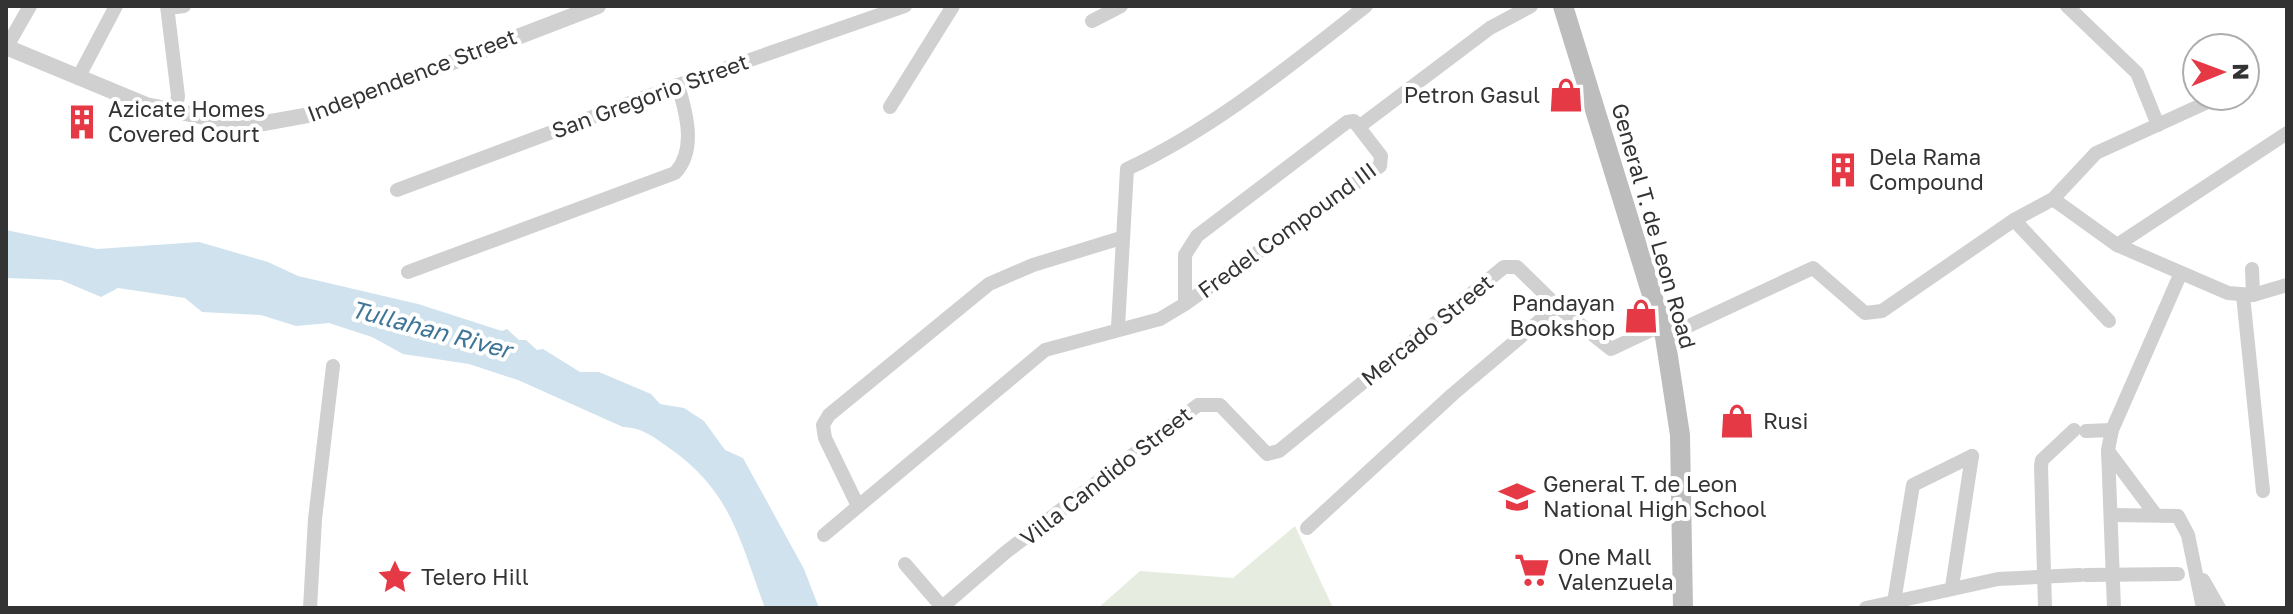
<svg xmlns="http://www.w3.org/2000/svg" width="2293" height="614" font-family="'Golos Text',sans-serif">
  <style>
    .green { fill: #e6ecdf }
    .water { fill: #cfe2ee }
    .lines { fill: none; stroke-linecap: round; stroke-linejoin: round }
    .minor { stroke: #d0d0d0; stroke-width: 14 }
    .tertiary { stroke: #d0d0d0; stroke-width: 16 }
    .secondary { stroke: #bdbdbd; stroke-width: 20 }
    .labels { text-anchor: middle; stroke-width: 8; stroke-linejoin: round; paint-order: stroke }
    .street-label { font-size: 22px; fill: #333; stroke: #fff }
    .poi-label { font-size: 22px; fill: #333; stroke: #fff; text-anchor: start }
    .water-label { font-size: 24px; font-style: italic; fill: #3f7597; stroke: #fff }
  </style>
  <rect width="100%" height="100%" fill="#fff"/>
  <polygon class="green" points="1295,526 1333,608 1098,608 1140,571 1233,578"/>
  <path class="water" d="M 6,230 L 97,249 L 199,242 L 268,262 L 298,276 L 418,304 L 502,331 L 507,329 L 519,340 L 526,340 L 537,350 L 543,349 L 580,372 L 599,372 L 651,394 L 660,404 L 684,408 L 704,421 L 725,450 L 743,458 L 804,569 L 819,608 L 765,608 C 740,542 733,494 672,450 C 655,438 644,428 623,427 L 518,380 L 469,364 L 403,354 L 372,337 L 329,323 L 296,326 L 261,315 L 202,312 L 185,298 L 118,288 L 101,297 L 61,280 L 6,278 Z"/>
  <g class="lines">
    <g class="minor">
      <polyline points="167,6 178,96 175,113"/>
      <polyline points="2067,6 2137,73 2158,125"/>
      <polyline points="168,8 184,6"/>
      <polyline points="1092,21 1121,6"/>
      <polyline points="6,48 30,6"/>
      <polyline points="78,78 116,6"/>
      <polyline points="890,107 953,6"/>
      <polyline points="1360,126 1490,28 1531,6"/>
      <polyline points="397,190 678,85 905,6"/>
      <polyline points="2053,199 2117,245 2228,293 2253,295 2287,285"/>
      <polyline points="2014,220 2109,321"/>
      <polyline points="2117,245 2287,133"/>
      <polyline points="2252,269 2253,295"/>
      <path d="M 408,272 L 675,173 C 697,150 686,112 678,85"/>
      <polyline points="2243,295 2263,491"/>
      <path d="M 1118,327 L 1127,169 C 1216,127 1289,66 1366,6"/>
      <polyline points="1665,337 1813,268 1865,313 1882,311 2014,220 2053,199 2096,153 2221,96"/>
      <polyline points="2086,431 2112,430"/>
      <polyline points="2108,451 2155,514"/>
      <polyline points="858,506 825,438 823,425 829,415 989,284 1033,265 1121,238"/>
      <polyline points="2112,515 2178,516 2188,535 2203,608"/>
      <polyline points="1307,528 1453,394 1557,306"/>
      <polyline points="824,535 1045,350 1160,319 1185,304 1380,166 1381,156 1354,121 1347,122 1197,236 1185,255 1185,304"/>
      <polyline points="905,564 942,607"/>
      <polyline points="2086,575 2178,574"/>
      <polyline points="2203,580 2219,608"/>
      <polyline points="1952,587 1972,456"/>
      <polyline points="1894,602 1913,485 1972,456"/>
      <polyline points="310,608 315,519 333,366"/>
      <polyline points="941,608 1006,552 1198,405 1220,405 1267,454 1279,451 1504,267 1517,267 1557,306 1611,349 1662,325"/>
      <polyline points="1866,608 1998,579 2080,575"/>
      <polyline points="2045,608 2041,466 2042,460 2074,430"/>
      <polyline points="2114,608 2108,450 2112,430 2180,275"/>
    </g>
    <polyline class="tertiary" points="6,47 146,105 248,126 320,113 598,6"/>
    <polyline class="secondary" points="1563,6 1665,337 1680,435 1683,608"/>
  </g>
  <defs>
    <g id="shop-bare" transform="scale(2.76)"><path d="M-5-2.5h2.3a2.7 3.5 0 0 1 5.4 0H5L5.5 6h-11ZM-1.5-2.5h3a1.5 2.3 0 0 0-3 0Z" fill="#e63946" stroke="#fff" stroke-width="2.5" paint-order="stroke"/></g>
    <g id="building-bare" transform="scale(2.76)"><path d="M-4-6H4V6H1V3H-1V6H-4ZM-2.5-4.3h1.7v1.8h-1.7ZM.8-4.3h1.7v1.8H.8ZM-2.5-1h1.7V.8h-1.7ZM.8-1h1.7V.8H.8Z" fill="#e63946" stroke="#fff" stroke-width="2.5" paint-order="stroke"/></g>
    <g id="school-bare" transform="scale(2.76)"><path d="M0-5L7-2L0 1L-7-2ZM-4 1L0 2.5L4 1V4Q0 6-4 4Z" fill="#e63946" stroke="#fff" stroke-width="2.5" paint-order="stroke"/></g>
    <g id="supermarket-bare" transform="scale(2.76)"><path d="M-6-5.5h2.5l.6 2H6L4.5 2H-2.5L-4.4-4H-6ZM-1.5 3.2a1.3 1.3 0 1 0 .1 0ZM3 3.2a1.3 1.3 0 1 0 .1 0Z" fill="#e63946" stroke="#fff" stroke-width="2.5" paint-order="stroke"/></g>
    <g id="sight-bare" transform="scale(2.76)"><path d="M0-6L1.8-2.2L6-1.7L2.9 1.2L3.7 5.4L0 3.3L-3.7 5.4L-2.9 1.2L-6-1.7L-1.8-2.2Z" fill="#e63946" stroke="#fff" stroke-width="2.5" paint-order="stroke"/></g>
  </defs>
  <g fill-rule="evenodd">
    <use href="#shop-bare" x="1566" y="95"/>
    <use href="#building-bare" x="82" y="122"/>
    <use href="#building-bare" x="1843" y="170"/>
    <use href="#shop-bare" x="1641" y="316"/>
    <use href="#shop-bare" x="1737" y="421"/>
    <use href="#school-bare" x="1517" y="497"/>
    <use href="#supermarket-bare" x="1532" y="570"/>
    <use href="#sight-bare" x="395" y="577"/>
  </g>
  <g class="labels">
    <g class="street-label">
      <text transform="translate(412 75) rotate(-21)" y="8">Independence Street</text>
      <text transform="translate(650 96) rotate(-20)" y="8">San Gregorio Street</text>
      <text transform="translate(1654 226) rotate(74)" y="8">General T. de Leon Road</text>
      <text transform="translate(1287 230) rotate(-36)" y="8">Fredel Compound III</text>
      <text transform="translate(1427 330) rotate(-39)" y="8">Mercado Street</text>
      <text transform="translate(1106 476) rotate(-38)" y="8">Villa Candido Street</text>
    </g>
    <g class="poi-label">
      <text x="1540" y="103" text-anchor="end">Petron Gasul</text>
      <text x="108" y="117">Azicate Homes<tspan x="108" dy="25">Covered Court</tspan></text>
      <text x="1869" y="165">Dela Rama<tspan x="1869" dy="25">Compound</tspan></text>
      <text x="1615" y="311" text-anchor="end">Pandayan<tspan x="1615" dy="25">Bookshop</tspan></text>
      <text x="1763" y="429">Rusi</text>
      <text x="1543" y="492">General T. de Leon<tspan x="1543" dy="25">National High School</tspan></text>
      <text x="1558" y="565">One Mall<tspan x="1558" dy="25">Valenzuela</tspan></text>
      <text x="421" y="585">Telero Hill</text>
    </g>
    <g class="water-label">
      <text transform="translate(431 330) rotate(15)" y="8">Tullahan River</text>
    </g>
  </g>
  <rect width="2293" height="614" fill="none" stroke="#333333" stroke-width="16"/>
  <g transform="translate(2221 72) rotate(89)"><circle r="38" fill="#ffffff" stroke="#adadad" stroke-width="2"/>
  <path d="M0-6L14 30L0 20L-14 30Z" fill="#e63946"/>
  <text y="-12" font-size="22" font-weight="bold" text-anchor="middle" fill="#333333">N</text>
  </g>
</svg>
